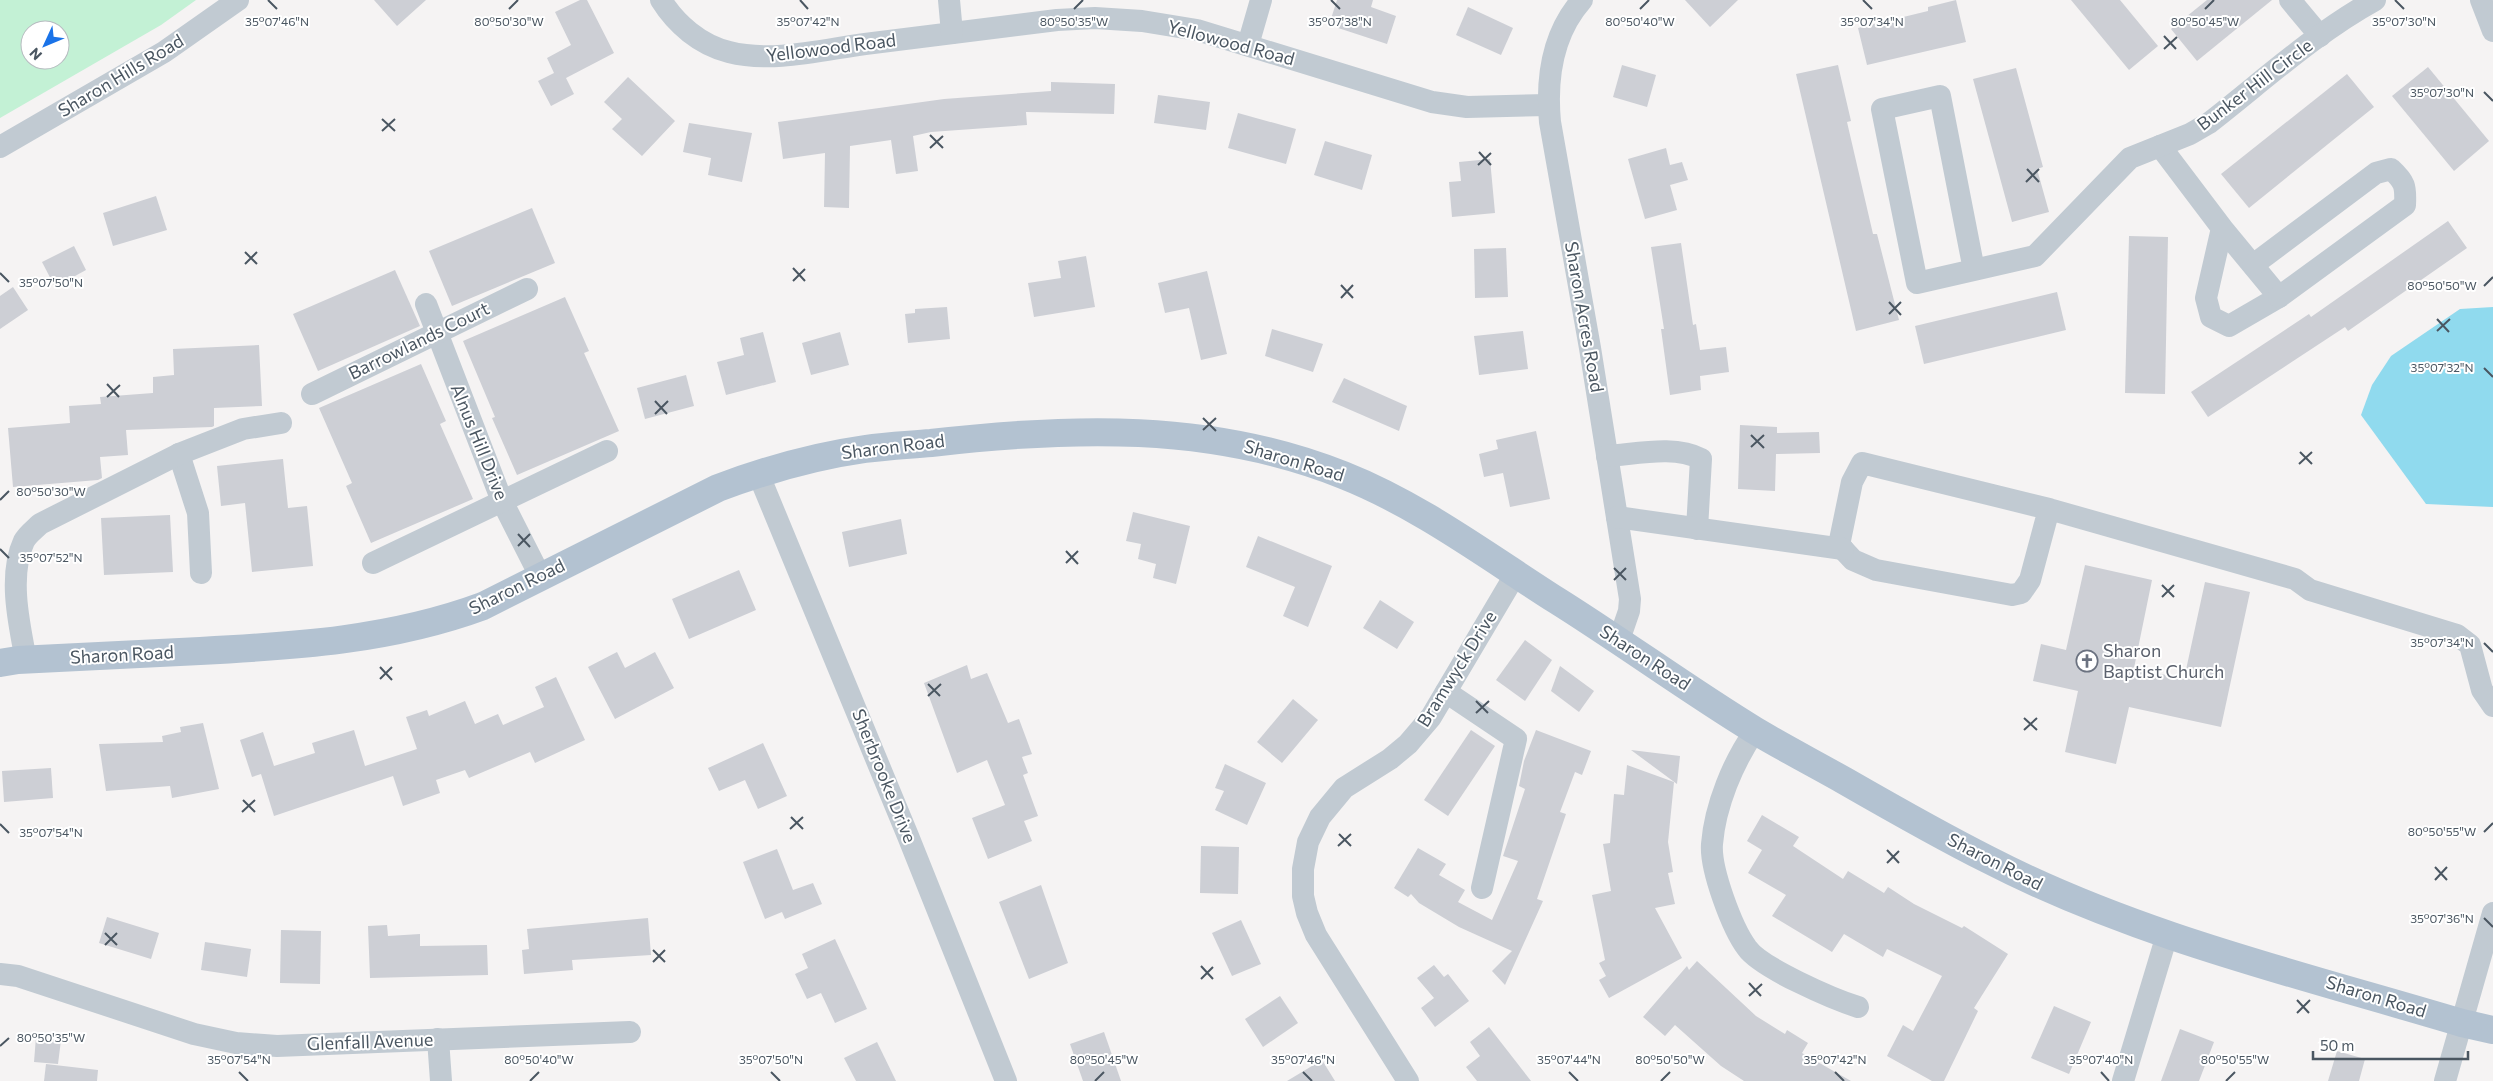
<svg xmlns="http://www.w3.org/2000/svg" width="2493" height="1081" font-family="Commissioner,sans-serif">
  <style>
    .green { fill: #c3f1d5; fill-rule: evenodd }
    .water { fill: #90daee }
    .building { fill: #cdcfd5 }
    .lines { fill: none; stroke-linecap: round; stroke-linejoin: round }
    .minor { stroke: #c1cad2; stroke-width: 22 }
    .major { stroke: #b3c2d1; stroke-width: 28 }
    .ticks { fill: none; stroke: #4a5661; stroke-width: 2 }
    .labels { text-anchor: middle; stroke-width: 4; stroke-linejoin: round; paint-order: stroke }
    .street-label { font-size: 18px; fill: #4a5661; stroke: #fff }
    .worship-label { font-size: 18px; fill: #5b616d; stroke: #fff; text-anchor: start }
    .ticks-label { font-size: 12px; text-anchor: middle; fill: #4a5661; stroke: #fff; stroke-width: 4; stroke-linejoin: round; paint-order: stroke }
  </style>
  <rect width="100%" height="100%" fill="#f5f3f3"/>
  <path class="green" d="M 0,0 L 196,0 L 161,25 L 0,118 ZM 30,30 L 60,30 L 60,60 L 30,60 Z"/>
  <polygon class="water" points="2493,307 2493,507 2426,504 2361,415 2372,385 2391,356 2460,309"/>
  <g class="building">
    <polygon points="374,0 426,0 397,26"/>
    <polygon points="580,0 587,0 614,53 566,78 574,94 551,106 538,81 554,73 547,58 571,45 555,12"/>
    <polygon points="1337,0 1373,0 1371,7 1396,16 1387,44 1329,25"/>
    <polygon points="1685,0 1738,0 1710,27"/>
    <polygon points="1956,0 1966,42 1867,65 1858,28 1928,11 1928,7"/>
    <polygon points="2071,0 2120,0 2158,46 2129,70"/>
    <polygon points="2207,0 2272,0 2197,61 2171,29"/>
    <polygon points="1468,7 1513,28 1501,55 1456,35"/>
    <polygon points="1622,65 1656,75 1647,107 1613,97"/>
    <polygon points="1838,65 1851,121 1847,122 1873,234 1877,234 1899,320 1856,331 1796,74"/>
    <polygon points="2428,67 2489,141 2454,171 2392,96"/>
    <polygon points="2016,68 2043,167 2037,169 2049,212 2012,222 1973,79"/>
    <polygon points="2347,74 2374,107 2249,208 2221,174"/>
    <polygon points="628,77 675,121 642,156 612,129 622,119 604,102"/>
    <polygon points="1051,82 1115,84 1114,114 1026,112 1027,125 931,132 913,136 918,171 896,174 891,140 850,146 849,208 824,207 825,153 783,159 778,122 944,99 1051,91"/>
    <polygon points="1158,95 1210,102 1206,130 1154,123"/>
    <polygon points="1238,113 1296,129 1286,164 1228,148"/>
    <polygon points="689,123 752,133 742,182 708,175 711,158 683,152"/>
    <polygon points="1325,141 1372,155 1362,190 1314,175"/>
    <polygon points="1666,148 1670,165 1682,162 1688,180 1670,185 1677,210 1645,219 1628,159"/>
    <polygon points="1490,159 1495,213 1452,217 1449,182 1461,181 1459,162"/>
    <polygon points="156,196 167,230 113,246 103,213"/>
    <polygon points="532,208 555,263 452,306 429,251"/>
    <polygon points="2448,221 2467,248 2348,331 2345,327 2208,417 2191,392 2309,314 2311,317"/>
    <polygon points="2129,236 2168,237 2165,394 2125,393"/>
    <polygon points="1681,243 1693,325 1696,324 1700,350 1726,347 1729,372 1700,376 1701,390 1670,395 1661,329 1664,329 1651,247"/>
    <polygon points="74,246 86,270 55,287 42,262"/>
    <polygon points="1506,248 1508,297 1475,298 1474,249"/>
    <polygon points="1086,256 1095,307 1034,317 1028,283 1061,278 1058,261"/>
    <polygon points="395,270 420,326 318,371 293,314"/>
    <polygon points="1207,271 1227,354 1201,360 1189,308 1165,313 1158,283"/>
    <polygon points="13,287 28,310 0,329 0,296"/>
    <polygon points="2057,292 2066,330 1924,364 1915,326"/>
    <polygon points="565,297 589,351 584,353 619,431 517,475 492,418 495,417 463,341"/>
    <polygon points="947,307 950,339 908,343 905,314 915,313 915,309"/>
    <polygon points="1272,329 1323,344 1313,372 1265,356"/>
    <polygon points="1523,331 1528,369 1479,375 1474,336"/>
    <polygon points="763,332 776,382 726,395 717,362 744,355 740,338"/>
    <polygon points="840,332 849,365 811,375 802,343"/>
    <polygon points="259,345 262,406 214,408 214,426 212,427 126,430 128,455 100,457 102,478 98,480 13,487 8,428 70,423 69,406 101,404 100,397 153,393 153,377 174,375 173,349"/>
    <polygon points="421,364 446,421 440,424 473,499 371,543 346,486 352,483 319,408"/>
    <polygon points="686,375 694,406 645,419 637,388"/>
    <polygon points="1344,378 1407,406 1399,431 1332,402"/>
    <polygon points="1740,425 1777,427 1777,433 1819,432 1820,453 1776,454 1775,491 1738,489"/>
    <polygon points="1536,431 1550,499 1510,507 1503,473 1484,477 1479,454 1498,449 1496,440"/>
    <polygon points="283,459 288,508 307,506 313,566 252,572 245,503 221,506 217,466"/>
    <polygon points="1133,512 1190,526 1176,584 1153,578 1156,564 1138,559 1141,544 1126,541"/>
    <polygon points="170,515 173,572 104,575 101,518"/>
    <polygon points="901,519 907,554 849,567 842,532"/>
    <polygon points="1258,536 1332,566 1308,627 1283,616 1295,587 1246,567"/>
    <polygon points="2085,565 2152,580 2134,668 2184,679 2205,582 2250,592 2221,727 2129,707 2116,764 2065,752 2078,691 2033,681 2041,644 2066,650"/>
    <polygon points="739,570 756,610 689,639 672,599"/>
    <polygon points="1380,600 1414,622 1397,649 1363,628"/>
    <polygon points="1525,640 1552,660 1525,701 1496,680"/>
    <polygon points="617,652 625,668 655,652 674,688 615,719 588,667"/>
    <polygon points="967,665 971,679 987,673 1008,723 1019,719 1032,754 1022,757 1028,773 1023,775 1038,816 1024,821 1032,841 988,859 972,818 1005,805 987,760 957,773 924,683"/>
    <polygon points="1560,666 1594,691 1579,712 1551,691"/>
    <polygon points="556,677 585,740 535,763 530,752 469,778 465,770 436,780 440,793 403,806 393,776 274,816 261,774 252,777 240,740 263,732 274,766 315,753 312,743 354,730 365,766 417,749 406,717 427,710 429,716 465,701 475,724 498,714 503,725 544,707 535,687"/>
    <polygon points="1293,699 1318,720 1282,763 1257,742"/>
    <polygon points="203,723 219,789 172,798 170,786 106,791 99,744 163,742 162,736 181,732 180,727"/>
    <polygon points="1471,730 1495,746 1448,816 1424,800"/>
    <polygon points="1536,730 1591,751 1582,775 1575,772 1560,812 1566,814 1537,899 1543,901 1505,985 1492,971 1512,951 1459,927 1419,903 1411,894 1408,897 1394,888 1418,848 1446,864 1439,875 1465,890 1458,902 1492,920 1518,861 1503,856 1525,789 1519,786 1524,761"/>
    <polygon points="763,743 787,796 758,809 745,780 719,791 708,768"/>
    <polygon points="1631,750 1680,756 1677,784"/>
    <polygon points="1225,764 1266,783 1247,825 1215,810 1224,791 1215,788"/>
    <polygon points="1627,765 1674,782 1668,842 1673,872 1668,873 1675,904 1655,908 1682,958 1609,998 1599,980 1606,976 1599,963 1605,960 1592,895 1611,891 1603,844 1610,843 1614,794 1624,795"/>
    <polygon points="51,768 53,798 4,802 2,771"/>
    <polygon points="1762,815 1799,837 1793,846 1843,879 1848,871 1884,893 1888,887 1914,904 1962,928 1964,926 2008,954 1974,1008 1978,1011 1944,1081 1932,1081 1887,1056 1903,1025 1913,1031 1942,976 1887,949 1883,957 1844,934 1832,952 1772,916 1786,895 1748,873 1762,850 1747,841"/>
    <polygon points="1201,846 1239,847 1238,894 1200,893"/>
    <polygon points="777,849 793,890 813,883 822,904 785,919 782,912 765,919 743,862"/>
    <polygon points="1041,885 1068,963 1029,979 999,902"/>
    <polygon points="107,917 159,933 151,959 99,943"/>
    <polygon points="648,918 651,955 572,960 573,970 524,974 522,950 529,949 527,929"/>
    <polygon points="1241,920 1261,964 1232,976 1212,933"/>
    <polygon points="387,925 388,936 420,934 420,946 487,945 488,975 370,978 368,926"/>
    <polygon points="281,930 321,931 320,984 280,983"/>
    <polygon points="835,939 867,1009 835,1023 821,993 807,999 795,974 808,968 802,954"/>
    <polygon points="205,942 251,949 247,977 201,970"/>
    <polygon points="1697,961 1756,1016 1785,1034 1787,1030 1808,1043 1802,1053 1851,1081 1744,1081 1721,1066 1675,1025 1665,1036 1643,1017 1687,966 1689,970"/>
    <polygon points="1434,965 1444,977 1448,974 1469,1001 1435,1027 1421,1008 1434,998 1417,978"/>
    <polygon points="1280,996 1298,1023 1263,1047 1245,1019"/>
    <polygon points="2054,1006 2091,1022 2069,1074 2031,1058"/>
    <polygon points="1489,1027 1531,1081 1477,1081 1466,1067 1480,1056 1470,1042"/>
    <polygon points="2180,1029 2214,1042 2199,1081 2161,1081"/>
    <polygon points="1104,1032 1121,1081 1083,1081 1070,1044"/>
    <polygon points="36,1037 61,1040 58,1064 34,1062"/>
    <polygon points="877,1042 896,1081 856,1081 844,1058"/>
    <polygon points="2337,1051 2365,1059 2359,1081 2328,1081"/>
    <polygon points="1322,1060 1335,1081 1287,1081"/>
    <polygon points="46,1064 98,1070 97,1081 44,1081"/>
  </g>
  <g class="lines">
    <g class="minor">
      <path d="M 661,0 C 676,24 700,45 729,52 C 772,63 821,50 865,44 C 929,36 993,28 1057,20 L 1095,18 L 1142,21 L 1197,30 L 1432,102 L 1467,107 L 1548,105"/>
      <polyline points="949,0 952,33"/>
      <path d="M 1582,0 C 1552,34 1546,78 1550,122 L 1590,348 L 1630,599 L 1629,611 L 1619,640"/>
      <polyline points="2290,0 2320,36"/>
      <polyline points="2481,0 2493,31"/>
      <polyline points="1248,45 1261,0"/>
      <polyline points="2160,146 2222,228 2206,298 2211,317 2229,326 2279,297 2222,228"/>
      <polyline points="0,147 164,52 238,0"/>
      <path d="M 2253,265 L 2376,173 L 2391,169 C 2405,182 2406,186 2405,205 L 2279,297"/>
      <path d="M 1974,270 L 1940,96 L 1882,109 L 1917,283 L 2035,256 L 2130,158 L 2190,134 L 2209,123 C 2263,81 2315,33 2375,0"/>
      <polyline points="426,304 502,501 540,576"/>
      <polyline points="312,394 527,289"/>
      <polyline points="179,454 198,513 201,573"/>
      <path d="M 1607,456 C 1637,454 1675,445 1701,459 L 1697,529"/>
      <polyline points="758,473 908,836 1006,1081"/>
      <polyline points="2049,509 2030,580 2021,593 2012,595 1876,570 1853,560 1839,545 1852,482 1862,463 2049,509 2295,579 2310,590 2457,635 2470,645 2482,690 2493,706"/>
      <polyline points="1617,517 1843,549"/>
      <polyline points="373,563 607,451"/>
      <path d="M 26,660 C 19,624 8,575 24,541 C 27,535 35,529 40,524 L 179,454 L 243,429 L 281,423"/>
      <polyline points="1446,692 1516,739 1482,888"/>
      <path d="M 1755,731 C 1733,762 1715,806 1712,844 C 1710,869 1732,928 1747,948 C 1761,968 1833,999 1858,1007"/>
      <polyline points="0,974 18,976 194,1034 236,1043 277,1046 630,1032"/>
      <polyline points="438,1039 441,1081"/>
      <polyline points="1408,1081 1316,935 1307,913 1303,896 1303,869 1308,842 1320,817 1344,788 1390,759 1408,744 1431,717 1515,575"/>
      <polyline points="2123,1081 2167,935"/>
      <polyline points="2445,1081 2493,913"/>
    </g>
    <path class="major" d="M 0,663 L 18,660 C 79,657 139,654 200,651 C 296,646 391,640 483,606 L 718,488 C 766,470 815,456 865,449 C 887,446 909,445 931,443 C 1069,427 1211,422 1343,475 C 1419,505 1487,556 1556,600 C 1623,642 1687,689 1754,730 C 1784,748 1815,764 1845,781 C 1892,808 1939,835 1987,859 C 2136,936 2302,975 2462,1023 L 2493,1030"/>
  </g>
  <path class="ticks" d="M 268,0 L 277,9M 800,0 L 808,9M 1331,0 L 1340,9M 1863,0 L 1872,9M 2395,0 L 2404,9M 509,9 L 518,0M 1074,9 L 1083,0M 1640,9 L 1649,0M 2205,9 L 2214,0M 2164,36 L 2176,49M 2164,49 L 2177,37M 2484,92 L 2493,101M 382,119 L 395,131M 382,131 L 395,119M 930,135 L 943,148M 930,148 L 943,136M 1479,152 L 1491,165M 1478,165 L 1491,153M 2027,169 L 2039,182M 2026,182 L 2039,169M 245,252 L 257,264M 245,264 L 257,252M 793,268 L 805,281M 0,273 L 9,282M 793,281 L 805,269M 1341,285 L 1353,298M 2484,286 L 2493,277M 1341,298 L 1353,285M 1889,302 L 1901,315M 1889,314 L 1901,302M 2437,319 L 2449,332M 2437,331 L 2450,319M 2484,368 L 2493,377M 107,384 L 119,397M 107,397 L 120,385M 655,401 L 667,414M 655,414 L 668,401M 1203,418 L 1216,431M 1203,430 L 1216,418M 1751,435 L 1764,448M 1751,447 L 1764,435M 2300,452 L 2312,464M 2299,464 L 2312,452M 0,500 L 9,491M 518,534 L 530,547M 518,546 L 530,534M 0,549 L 9,558M 1066,551 L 1078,564M 1066,563 L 1078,551M 1614,568 L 1626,580M 1614,580 L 1626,568M 2162,585 L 2174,597M 2162,597 L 2174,585M 2484,643 L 2493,652M 380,667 L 392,680M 380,679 L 392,667M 928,684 L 940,696M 928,696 L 941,684M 1476,701 L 1488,713M 1476,713 L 1489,701M 2024,718 L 2037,730M 2024,730 L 2037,718M 243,800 L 255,812M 242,812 L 255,800M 791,817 L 803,829M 0,824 L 9,833M 790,829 L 803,817M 2484,832 L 2493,823M 1339,834 L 1351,846M 1338,846 L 1351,834M 1887,850 L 1899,863M 1887,863 L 1899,851M 2435,867 L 2447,880M 2435,880 L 2447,867M 2484,918 L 2493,927M 105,933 L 117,945M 105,945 L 117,933M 653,950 L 665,962M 653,962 L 665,950M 1201,966 L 1213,979M 1201,979 L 1213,967M 1749,983 L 1761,996M 1749,996 L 1762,984M 2297,1000 L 2309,1013M 2297,1013 L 2310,1000M 0,1046 L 9,1038M 239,1072 L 248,1081M 771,1072 L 780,1081M 1303,1072 L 1312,1081M 1569,1072 L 1578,1081M 1835,1072 L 1844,1081M 2101,1072 L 2109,1081M 530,1081 L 539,1072M 1095,1081 L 1104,1072M 1661,1081 L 1670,1072M 2226,1081 L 2235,1072"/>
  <defs>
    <g id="church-ring" transform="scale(1.125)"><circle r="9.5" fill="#fff" stroke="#6b7280" stroke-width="1.5"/><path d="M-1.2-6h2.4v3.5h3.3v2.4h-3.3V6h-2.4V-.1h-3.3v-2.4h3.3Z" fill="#6b7280"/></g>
  </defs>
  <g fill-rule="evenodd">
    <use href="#church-ring" x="2087" y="661"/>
  </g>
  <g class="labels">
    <g class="street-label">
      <text transform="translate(1231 43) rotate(15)" y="6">Yellowood Road</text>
      <text transform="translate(831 48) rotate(-7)" y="6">Yellowood Road</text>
      <text transform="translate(121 76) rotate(-31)" y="6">Sharon Hills Road</text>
      <text transform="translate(2255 85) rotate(-37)" y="6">Bunker Hill Circle</text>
      <text transform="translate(1584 317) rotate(80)" y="6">Sharon Acres Road</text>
      <text transform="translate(419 341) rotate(-26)" y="6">Barrowlands Court</text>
      <text transform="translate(479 442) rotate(68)" y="6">Alnus Hill Drive</text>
      <text transform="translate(893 447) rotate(-7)" y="6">Sharon Road</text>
      <text transform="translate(1294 461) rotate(17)" y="6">Sharon Road</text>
      <text transform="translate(517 587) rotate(-26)" y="6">Sharon Road</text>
      <text transform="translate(122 655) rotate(-3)" y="6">Sharon Road</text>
      <text transform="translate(1645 658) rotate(33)" y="6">Sharon Road</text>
      <text transform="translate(1457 669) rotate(-58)" y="6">Bramwyck Drive</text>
      <text transform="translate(884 776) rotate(68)" y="6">Sherbrooke Drive</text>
      <text transform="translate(1995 862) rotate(27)" y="6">Sharon Road</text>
      <text transform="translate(2376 997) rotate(17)" y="6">Sharon Road</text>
      <text transform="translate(370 1042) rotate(-2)" y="6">Glenfall Avenue</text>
    </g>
    <g class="worship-label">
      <text x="2103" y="657">Sharon<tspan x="2103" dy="21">Baptist Church</tspan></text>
    </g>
  </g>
  <g class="ticks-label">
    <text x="509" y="26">80°50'30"W</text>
    <text x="1074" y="26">80°50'35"W</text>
    <text x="1640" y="26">80°50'40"W</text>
    <text x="2205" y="26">80°50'45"W</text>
    <text x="277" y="26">35°07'46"N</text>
    <text x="808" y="26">35°07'42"N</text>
    <text x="1340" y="26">35°07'38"N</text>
    <text x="1872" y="26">35°07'34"N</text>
    <text x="2404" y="26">35°07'30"N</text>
    <text x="2442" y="97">35°07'30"N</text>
    <text x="51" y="287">35°07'50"N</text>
    <text x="2442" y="290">80°50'50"W</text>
    <text x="2442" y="372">35°07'32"N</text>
    <text x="51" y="496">80°50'30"W</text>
    <text x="51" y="562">35°07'52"N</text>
    <text x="2442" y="647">35°07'34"N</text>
    <text x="2442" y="836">80°50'55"W</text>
    <text x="51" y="837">35°07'54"N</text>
    <text x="2442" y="923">35°07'36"N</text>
    <text x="51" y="1042">80°50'35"W</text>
    <text x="239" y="1064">35°07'54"N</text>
    <text x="771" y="1064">35°07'50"N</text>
    <text x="1303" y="1064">35°07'46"N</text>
    <text x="1569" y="1064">35°07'44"N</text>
    <text x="1835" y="1064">35°07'42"N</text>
    <text x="2101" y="1064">35°07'40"N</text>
    <text x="539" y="1064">80°50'40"W</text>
    <text x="1104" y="1064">80°50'45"W</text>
    <text x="1670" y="1064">80°50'50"W</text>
    <text x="2235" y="1064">80°50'55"W</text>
  </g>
  <g transform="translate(45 45) rotate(226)"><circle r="24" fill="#ffffff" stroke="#b7bbc0"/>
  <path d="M0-4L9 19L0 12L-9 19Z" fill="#1a73e8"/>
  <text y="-8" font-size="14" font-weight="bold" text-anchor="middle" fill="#4a5661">N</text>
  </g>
  <path d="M2313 1051v8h155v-8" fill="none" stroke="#4a5661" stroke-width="2.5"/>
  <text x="2320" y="1051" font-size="15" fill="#4a5661" stroke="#ffffff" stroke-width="4" paint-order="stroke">50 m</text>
</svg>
